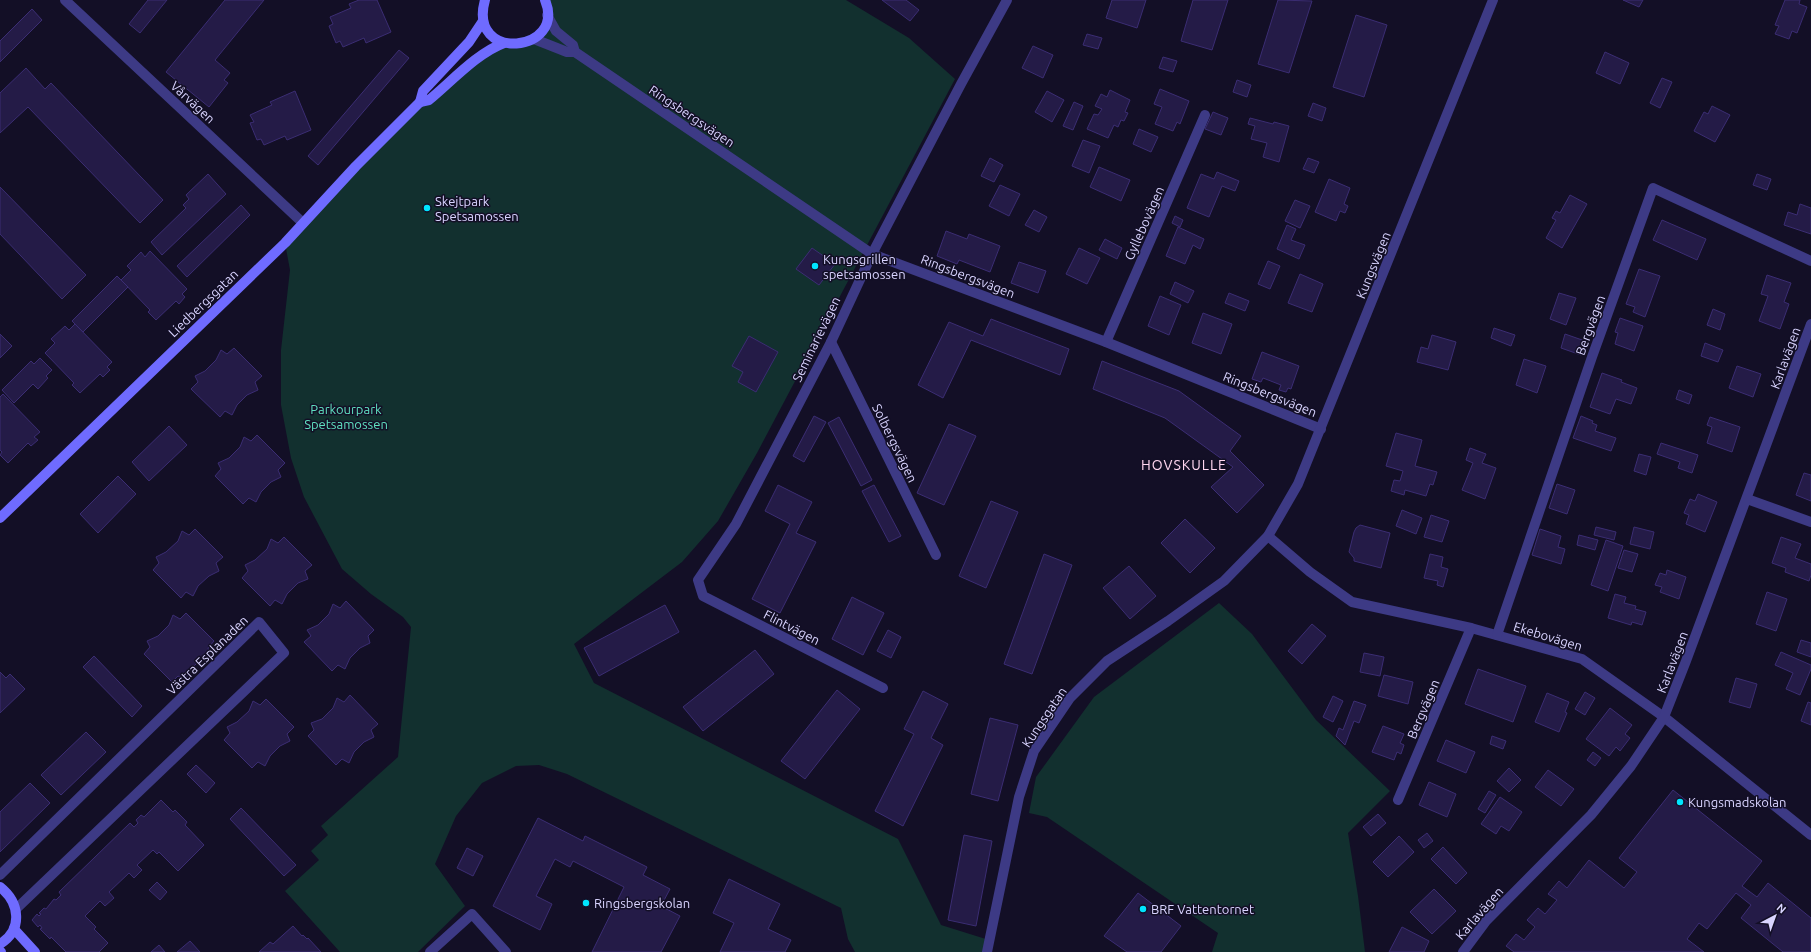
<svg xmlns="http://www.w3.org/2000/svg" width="1811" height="952" font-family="Ubuntu,sans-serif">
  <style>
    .green { fill: #12302f }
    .building { fill: #241b47; stroke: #3b2d73 }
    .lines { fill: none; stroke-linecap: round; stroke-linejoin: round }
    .street { stroke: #3d3a85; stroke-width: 10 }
    .secondary { stroke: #6f6bff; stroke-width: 10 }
    .poi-dot { fill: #00e5ff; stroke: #130f26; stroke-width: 1.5 }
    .labels { text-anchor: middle; stroke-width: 3; stroke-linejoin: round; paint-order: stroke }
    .street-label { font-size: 13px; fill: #d9d4ff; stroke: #130f26 }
    .poi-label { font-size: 13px; fill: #d9d4ff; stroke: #130f26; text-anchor: start }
    .park-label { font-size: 13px; fill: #5fe0c0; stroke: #130f26 }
    .neighbourhood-label { font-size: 14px; letter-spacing: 1px; fill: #ffd6f0; stroke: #130f26 }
  </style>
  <rect width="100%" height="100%" fill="#130f26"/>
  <g class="green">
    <polygon points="545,0 846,0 909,38 955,79 757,453 718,521 682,562 574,644 594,683 898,839 941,925 989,940 987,952 855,952 848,939 841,908 567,774 539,765 516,766 482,783 456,816 435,864 465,906 418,952 340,952 285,891 319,860 311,851 328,835 321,826 398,757 411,627 403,617 371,594 342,569 304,497 291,458 281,405 281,350 290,270 285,243 388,132 482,55 543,29"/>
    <polygon points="1219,603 1252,634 1316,720 1390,791 1348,833 1358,896 1365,952 1212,952 1218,933 1047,817 1029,813 1036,777 1094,697"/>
  </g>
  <g class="building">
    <polygon points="148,0 167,0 140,33 129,24"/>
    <polygon points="225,0 264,0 215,60 230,73 224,80 228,83 209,107 166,72"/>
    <polygon points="359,0 377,0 391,32 366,43 364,38 343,47 340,41 336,43 329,26 333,24 330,17 351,8 349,4"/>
    <polygon points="882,0 906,0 919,10 910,21"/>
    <polygon points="1112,0 1146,0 1137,28 1106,18"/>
    <polygon points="1193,0 1228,0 1212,50 1181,41"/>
    <polygon points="1278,0 1312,1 1289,73 1258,64"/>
    <polygon points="1623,0 1643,0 1639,7"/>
    <polygon points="1785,0 1800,0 1799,4 1807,7 1797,33 1792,31 1789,39 1775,34 1779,26 1775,25"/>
    <polygon points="32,9 42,20 0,62 0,41"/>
    <polygon points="1356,15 1387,25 1364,97 1333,87"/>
    <polygon points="1087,34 1102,38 1098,49 1083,45"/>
    <polygon points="1033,46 1053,55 1043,78 1022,68"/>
    <polygon points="399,50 409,58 318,165 308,156"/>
    <polygon points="1605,52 1629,63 1620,84 1596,73"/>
    <polygon points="1163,57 1177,61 1173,72 1159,68"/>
    <polygon points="26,68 45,89 51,83 163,200 140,223 28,107 0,133 0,93"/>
    <polygon points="1662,78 1672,82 1660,108 1650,103"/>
    <polygon points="1237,80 1251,85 1247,97 1233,92"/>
    <polygon points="1160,89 1189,101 1180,124 1177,122 1173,131 1155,124 1162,107 1154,104"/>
    <polygon points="1110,90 1130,100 1125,112 1128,113 1124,121 1121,120 1118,127 1114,125 1108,138 1087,129 1094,114 1098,115 1102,109 1095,106 1101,94 1107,97"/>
    <polygon points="295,91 311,130 287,140 285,136 264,145 261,139 257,140 250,123 254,122 250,115 272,105 270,102"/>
    <polygon points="1047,91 1064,100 1052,122 1035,112"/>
    <polygon points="1074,102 1083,106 1073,130 1063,126"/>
    <polygon points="1313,103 1326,108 1322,121 1308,116"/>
    <polygon points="1712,106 1730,115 1715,142 1694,131 1704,112 1708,114"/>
    <polygon points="1213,112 1228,118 1221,135 1205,129"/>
    <polygon points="1250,118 1273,124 1274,122 1289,126 1279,162 1263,157 1267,143 1251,139 1255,126 1248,124"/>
    <polygon points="1139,129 1158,137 1151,152 1133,144"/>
    <polygon points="1083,140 1100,146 1089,173 1072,166"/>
    <polygon points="990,158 1003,165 994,182 981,176"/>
    <polygon points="1308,158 1319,162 1314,173 1303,169"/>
    <polygon points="1099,167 1130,180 1121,201 1090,187"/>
    <polygon points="1217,172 1239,181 1235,191 1222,186 1209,217 1187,208 1201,174 1214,179"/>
    <polygon points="208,174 226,194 162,255 151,242 186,208 183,205 189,199 186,195"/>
    <polygon points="1757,174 1771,179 1767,190 1753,185"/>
    <polygon points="1329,179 1350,188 1344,204 1348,206 1345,213 1340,211 1336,221 1315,212"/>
    <polygon points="1000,185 1020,194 1009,216 989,206"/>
    <polygon points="0,187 86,275 62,299 0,234"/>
    <polygon points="1570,195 1587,204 1562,248 1546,238 1556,220 1552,218 1556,211 1560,213"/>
    <polygon points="1295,200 1310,206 1300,228 1285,221"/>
    <polygon points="1800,204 1811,208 1811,234 1784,225 1788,212 1797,215"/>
    <polygon points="241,205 250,215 187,277 177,266"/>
    <polygon points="1034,210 1047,217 1039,232 1025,225"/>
    <polygon points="1175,216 1183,220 1180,227 1172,223"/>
    <polygon points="1662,220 1706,239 1697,260 1653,240"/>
    <polygon points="1287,225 1296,229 1291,240 1305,245 1299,259 1277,249"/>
    <polygon points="1178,227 1204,239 1200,249 1193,245 1185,264 1166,256"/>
    <polygon points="946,231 967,239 969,234 1000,246 990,272 959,260 957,264 937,256"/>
    <polygon points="1105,239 1122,248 1117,259 1099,250"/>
    <polygon points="812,248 835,264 819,285 796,269"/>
    <polygon points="1079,248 1100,258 1087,284 1066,274"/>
    <polygon points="150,251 187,289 182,294 185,297 179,304 176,301 156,320 148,312 150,310 121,280 131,270 127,266 141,252 145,257"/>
    <polygon points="1268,261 1280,266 1270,289 1258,284"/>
    <polygon points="1019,262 1046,271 1038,293 1011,283"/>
    <polygon points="1639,269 1660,276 1645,317 1633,312 1635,307 1626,304"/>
    <polygon points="1300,274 1323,284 1312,312 1288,303"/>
    <polygon points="1767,275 1791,283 1784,302 1789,304 1780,329 1759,321 1768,296 1761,294"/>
    <polygon points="117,276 128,287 83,332 72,321"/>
    <polygon points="1175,282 1194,291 1188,303 1170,294"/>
    <polygon points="1229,293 1249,301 1245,311 1225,303"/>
    <polygon points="1559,293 1576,298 1566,325 1550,319"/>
    <polygon points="1160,296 1181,305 1169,335 1148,326"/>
    <polygon points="1713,309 1725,314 1720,330 1707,325"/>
    <polygon points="1203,313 1232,324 1221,354 1192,343"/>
    <polygon points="1620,318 1643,326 1634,351 1615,344 1618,333 1615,332"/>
    <polygon points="991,319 1069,349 1060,375 971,340 943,398 918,385 949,322 983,336"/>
    <polygon points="75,324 112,362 107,367 110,370 103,377 100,374 80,393 72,385 74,383 45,353 55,343 51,339 65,326 69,330"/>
    <polygon points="1494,328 1515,335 1511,346 1491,338"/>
    <polygon points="0,334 12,346 0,358"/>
    <polygon points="1565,334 1585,341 1581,355 1561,348"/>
    <polygon points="1432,335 1456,342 1448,370 1417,362 1421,347 1428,349"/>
    <polygon points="749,336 778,352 756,392 738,382 743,372 732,366"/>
    <polygon points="1705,343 1723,350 1718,362 1701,356"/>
    <polygon points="234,348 262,376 255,382 258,390 247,395 237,405 232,415 225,411 220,417 191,389 198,382 195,376 205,371 216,360 221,350 227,354"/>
    <polygon points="1262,352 1299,366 1291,389 1288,388 1286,392 1279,390 1281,385 1263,378 1261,382 1252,379"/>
    <polygon points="40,358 52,370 46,376 48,378 38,389 33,384 14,403 2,390 31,361 34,364"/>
    <polygon points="1524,359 1546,366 1537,393 1516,385"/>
    <polygon points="1102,361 1179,391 1241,436 1230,451 1264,485 1237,513 1211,487 1233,467 1165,418 1093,389"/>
    <polygon points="1737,366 1761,374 1753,397 1729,388"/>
    <polygon points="1602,373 1622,380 1621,382 1637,388 1631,404 1616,399 1610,414 1590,407"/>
    <polygon points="1679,390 1692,395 1689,404 1676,399"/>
    <polygon points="3,394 40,432 34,437 38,440 31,446 28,443 8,463 0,455 2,452 0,450 0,397"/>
    <polygon points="814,416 826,422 804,462 793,456"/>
    <polygon points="1581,416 1593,421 1592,423 1597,425 1595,431 1616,438 1611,451 1573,438"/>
    <polygon points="839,417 872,480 861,486 828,423"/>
    <polygon points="1710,417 1740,427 1732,452 1707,443 1712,427 1707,425"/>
    <polygon points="949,424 976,436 944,505 917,493"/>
    <polygon points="169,426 187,445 149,481 132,462"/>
    <polygon points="1396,433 1422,440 1415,466 1437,472 1433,485 1430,484 1426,496 1405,490 1404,495 1391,491 1394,480 1400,481 1403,471 1386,466"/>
    <polygon points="257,435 285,463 278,470 281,477 271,482 261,492 256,502 249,498 243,504 215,476 221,469 218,463 229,458 240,447 244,437 251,441"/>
    <polygon points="1661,443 1698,455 1692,473 1678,468 1680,462 1657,454"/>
    <polygon points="1470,448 1486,454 1482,463 1496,468 1485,499 1462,490 1473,463 1466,460"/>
    <polygon points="1639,454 1651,457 1646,475 1634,471"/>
    <polygon points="1804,473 1811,475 1811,501 1796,495"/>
    <polygon points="118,476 136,494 98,533 80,514"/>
    <polygon points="1557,484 1575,490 1567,514 1549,508"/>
    <polygon points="778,485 812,502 796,533 816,542 780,613 752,599 790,524 765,511"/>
    <polygon points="874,485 901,536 889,542 862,491"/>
    <polygon points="1698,494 1717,502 1705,532 1686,524 1689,515 1684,513 1690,499 1695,501"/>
    <polygon points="991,501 1018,512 986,588 959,576"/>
    <polygon points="1402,510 1422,518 1416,534 1396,526"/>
    <polygon points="1431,515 1449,521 1442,542 1424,537"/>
    <polygon points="1185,519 1215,548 1190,573 1161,543"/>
    <polygon points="1360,525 1390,533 1381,568 1354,561 1354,558 1349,552 1354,532 1356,528"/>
    <polygon points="1596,527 1616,532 1614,540 1594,535"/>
    <polygon points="1634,527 1654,532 1650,549 1630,544"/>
    <polygon points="195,529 223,557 216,563 219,571 209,576 198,586 193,596 186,592 181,598 153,570 159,563 156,557 166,552 178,541 182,531 189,535"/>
    <polygon points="1540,529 1561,536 1558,547 1565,549 1561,564 1532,555"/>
    <polygon points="1579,535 1598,540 1595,550 1577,545"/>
    <polygon points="284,537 312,565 305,571 308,579 298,583 287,594 282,604 275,600 270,606 242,578 248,571 245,565 255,560 267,549 271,539 278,543"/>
    <polygon points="1781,537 1801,544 1795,558 1811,564 1811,575 1809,581 1785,572 1786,568 1772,563"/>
    <polygon points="1606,540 1623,546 1608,591 1591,585"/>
    <polygon points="1624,550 1638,554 1632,572 1618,568"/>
    <polygon points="1044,554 1072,565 1032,674 1004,664"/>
    <polygon points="1430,554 1443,557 1441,567 1448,569 1443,587 1437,585 1438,581 1424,578"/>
    <polygon points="1129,566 1156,596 1130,619 1103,588"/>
    <polygon points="1667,570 1686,577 1679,599 1660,592 1662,587 1655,585 1660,573 1666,575"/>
    <polygon points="1767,592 1787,599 1776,631 1756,624"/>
    <polygon points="1615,594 1626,597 1624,603 1636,606 1635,609 1646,612 1642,625 1632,622 1631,625 1608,618"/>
    <polygon points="852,597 884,613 863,655 832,639"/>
    <polygon points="346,601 374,630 368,636 370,643 360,648 350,658 345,669 338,665 332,671 304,642 311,636 307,630 318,625 329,614 333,604 340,608"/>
    <polygon points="665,605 679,632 599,676 584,648"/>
    <polygon points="186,613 214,641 208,648 210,655 200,660 190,670 185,680 178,676 172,682 144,654 150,647 147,641 158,636 169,625 173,615 180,619"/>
    <polygon points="1312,624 1326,636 1302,664 1288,651"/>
    <polygon points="888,630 901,637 891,658 877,651"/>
    <polygon points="1801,640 1811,643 1811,657 1797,652"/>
    <polygon points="755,650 774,674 703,731 683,707"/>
    <polygon points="1781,652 1811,665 1811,669 1800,695 1786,689 1793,673 1775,665"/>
    <polygon points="1364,653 1384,657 1380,676 1360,672"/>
    <polygon points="94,656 142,706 132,717 83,667"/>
    <polygon points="1478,669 1526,686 1513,722 1465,704"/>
    <polygon points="0,672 6,678 10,674 25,689 0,713"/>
    <polygon points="1384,675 1413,682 1408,704 1378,696"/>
    <polygon points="1736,678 1757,684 1750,708 1729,702"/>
    <polygon points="837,690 860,709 805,779 781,761"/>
    <polygon points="923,691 948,704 931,738 943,745 903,826 875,811 914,734 904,729"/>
    <polygon points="1585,692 1595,698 1585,715 1575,709"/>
    <polygon points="1547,693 1569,702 1565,712 1567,713 1559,732 1535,722"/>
    <polygon points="350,695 378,724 371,730 374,737 364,742 354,752 349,763 342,759 336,765 308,736 314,730 311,723 322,719 333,708 337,698 344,702"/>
    <polygon points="1333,696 1343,701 1333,722 1323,717"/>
    <polygon points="266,699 294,727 287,734 290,741 280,746 270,756 265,766 258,762 252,768 224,740 230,733 227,727 237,722 249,711 253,701 260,705"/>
    <polygon points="1354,701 1366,705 1359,723 1354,721 1345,745 1336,736 1339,728 1343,730"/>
    <polygon points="1808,702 1811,703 1811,725 1801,721"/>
    <polygon points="1610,708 1632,725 1625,734 1630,738 1620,751 1616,747 1609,756 1586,739"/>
    <polygon points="990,718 1018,725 998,801 971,794"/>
    <polygon points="1383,726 1404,734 1400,743 1404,745 1401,754 1397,752 1394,760 1372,752"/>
    <polygon points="86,732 106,752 61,795 41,775"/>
    <polygon points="1492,736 1506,741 1503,749 1490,744"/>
    <polygon points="1446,740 1475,752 1466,773 1437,761"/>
    <polygon points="1593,752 1601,758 1595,766 1587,760"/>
    <polygon points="196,765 215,783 206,793 187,774"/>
    <polygon points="1509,768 1521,780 1509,792 1497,781"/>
    <polygon points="1548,770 1574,789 1561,806 1535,787"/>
    <polygon points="1429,782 1456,794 1447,817 1419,805"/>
    <polygon points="30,783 50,803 0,852 0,812"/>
    <polygon points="1673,790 1762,861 1742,886 1757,897 1768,883 1811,918 1811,952 1783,952 1741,918 1751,905 1736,893 1707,929 1699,923 1687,939 1704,952 1514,952 1506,946 1516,934 1524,940 1535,927 1527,920 1538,908 1545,914 1557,900 1548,894 1559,881 1567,888 1589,860 1624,888 1637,872 1619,858"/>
    <polygon points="1489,791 1496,795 1485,813 1478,809"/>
    <polygon points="1500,797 1522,812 1509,831 1501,826 1496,834 1481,824"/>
    <polygon points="161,800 173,812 175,810 187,822 185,825 204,845 178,871 159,852 157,854 153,850 137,865 142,870 134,878 129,873 109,892 114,898 105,906 100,901 85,916 96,927 94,929 108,943 99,952 66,952 51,937 50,939 40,929 42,928 40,925 38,927 32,920 37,914 39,916 41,914 39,913 44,908 46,909 54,899 56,900 61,895 59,892 130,823 134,827 138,823 136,820 141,815 144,817"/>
    <polygon points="241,808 296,865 284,876 230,819"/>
    <polygon points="1378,814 1386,823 1371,836 1363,827"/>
    <polygon points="538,818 583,841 585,836 647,867 643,875 670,889 661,906 680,916 661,952 592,952 624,887 573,861 570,867 555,859 536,896 552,904 540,930 493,906"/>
    <polygon points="1427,833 1433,841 1424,848 1418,840"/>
    <polygon points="964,835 992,841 976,926 948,920"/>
    <polygon points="1399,836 1414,852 1388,877 1373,862"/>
    <polygon points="1443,847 1467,873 1456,884 1431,859"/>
    <polygon points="467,848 483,856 473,876 457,868"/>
    <polygon points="729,879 780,904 768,929 791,940 785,952 720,952 734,923 713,913"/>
    <polygon points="157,882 167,892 160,900 149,890"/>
    <polygon points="1434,889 1456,911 1432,934 1410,912"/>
    <polygon points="1138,893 1181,926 1161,952 1127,952 1104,936"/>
    <polygon points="293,926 302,936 303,935 307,939 308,938 321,952 259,952 270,942 273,944"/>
    <polygon points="1402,927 1429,941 1424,952 1389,952"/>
    <polygon points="190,941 200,952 177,952"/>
    <polygon points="159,945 165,952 151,952"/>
  </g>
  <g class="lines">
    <g class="street">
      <polyline points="65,0 303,223"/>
      <polyline points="547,15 556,31 573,45 575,52 872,254 1106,342 1321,429"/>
      <polyline points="534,39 567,52 575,52"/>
      <polyline points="831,342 936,555"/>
      <polyline points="1106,342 1205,115"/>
      <polyline points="1747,499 1811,522"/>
      <polyline points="1268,536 1310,572 1352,602 1471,628 1582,659 1664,717 1811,835"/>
      <polyline points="1497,635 1592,357 1653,188 1811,261"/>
      <polyline points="883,688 703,596 698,580 736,524 831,342 872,254 961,84 1007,0"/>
      <polyline points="1398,800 1471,628"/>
      <polyline points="0,875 259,622 284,653 16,909"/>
      <polyline points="430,952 472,914 506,952"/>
      <polyline points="987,952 1019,797 1034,751 1070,698 1107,661 1168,621 1224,581 1268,536 1298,484 1493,0"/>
      <polyline points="1463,952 1486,921 1591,815 1631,766 1664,717 1686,661 1811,324"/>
    </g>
    <g class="secondary">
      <path d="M 485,0 C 467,63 567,53 545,0"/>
      <path d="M 420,102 L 429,100 C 451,82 477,53 504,43"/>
      <polyline points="0,518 285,243 356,166 420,102 423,91 469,42 483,21"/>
      <path d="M 0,887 C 19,902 24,929 0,944"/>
      <polyline points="14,929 35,952"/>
      <polyline points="0,951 1,952"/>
    </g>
  </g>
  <g class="poi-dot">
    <circle cx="427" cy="208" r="4"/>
    <circle cx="815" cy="266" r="4"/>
    <circle cx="1680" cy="802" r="4"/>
    <circle cx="586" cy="903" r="4"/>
    <circle cx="1143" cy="909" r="4"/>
  </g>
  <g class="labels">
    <g class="street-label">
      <text transform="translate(193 102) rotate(43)" y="5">Vårvägen</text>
      <text transform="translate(692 116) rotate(34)" y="5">Ringsbergsvägen</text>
      <text transform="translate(1144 223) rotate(-66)" y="5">Gyllebovägen</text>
      <text transform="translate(1373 265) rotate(-68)" y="5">Kungsvägen</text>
      <text transform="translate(968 276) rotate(21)" y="5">Ringsbergsvägen</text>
      <text transform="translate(203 303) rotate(-44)" y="5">Liedbergsgatan</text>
      <text transform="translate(1590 325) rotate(-70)" y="5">Bergvägen</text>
      <text transform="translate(816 339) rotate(-64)" y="5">Seminarievägen</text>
      <text transform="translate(1785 358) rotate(-70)" y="5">Karlavägen</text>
      <text transform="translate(1270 394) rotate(22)" y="5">Ringsbergsvägen</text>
      <text transform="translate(895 443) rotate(64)" y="5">Solbergsvägen</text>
      <text transform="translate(792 627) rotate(27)" y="5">Flintvägen</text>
      <text transform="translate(1548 636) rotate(17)" y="5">Ekebovägen</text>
      <text transform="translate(207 655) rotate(-44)" y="5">Västra Esplanaden</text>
      <text transform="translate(1672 662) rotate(-69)" y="5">Karlavägen</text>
      <text transform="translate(1423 709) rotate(-67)" y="5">Bergvägen</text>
      <text transform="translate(1044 717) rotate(-56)" y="5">Kungsgatan</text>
      <text transform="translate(1479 913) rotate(-49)" y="5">Karlavägen</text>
    </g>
    <g class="poi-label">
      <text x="435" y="206">Skejtpark<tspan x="435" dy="15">Spetsamossen</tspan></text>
      <text x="823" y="264">Kungsgrillen<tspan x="823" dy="15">spetsamossen</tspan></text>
      <text x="1688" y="807">Kungsmadskolan</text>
      <text x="594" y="908">Ringsbergskolan</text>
      <text x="1151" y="914">BRF Vattentornet</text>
    </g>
    <g class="park-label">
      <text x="346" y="414">Parkourpark<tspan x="346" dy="15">Spetsamossen</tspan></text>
    </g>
    <g class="neighbourhood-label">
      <text x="1184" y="470">HOVSKULLE</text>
    </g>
  </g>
  <g transform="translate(1775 916) rotate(41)" stroke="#130f26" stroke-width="3" paint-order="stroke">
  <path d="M0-3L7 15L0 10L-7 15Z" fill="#d9d4ff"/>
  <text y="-6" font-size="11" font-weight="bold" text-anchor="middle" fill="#d9d4ff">N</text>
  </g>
</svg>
